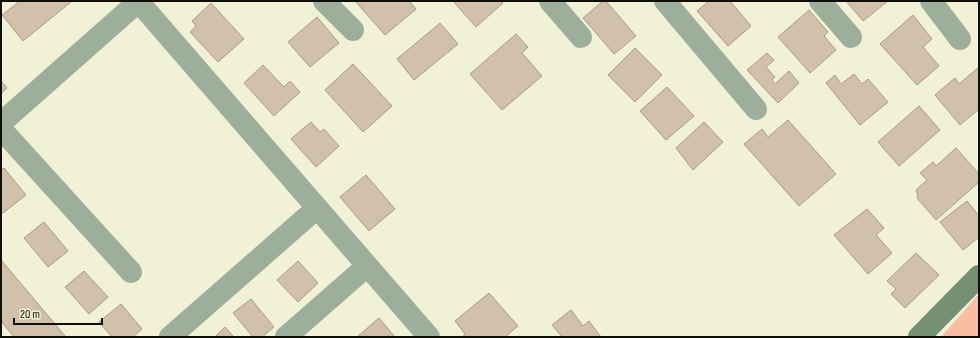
<svg xmlns="http://www.w3.org/2000/svg" width="980" height="338" font-family="'Sofia Sans Condensed',sans-serif">
  <style>
    .green { fill: #f8bda2 }
    .building { fill: #d1c1ab; stroke: #aa9b86 }
    .lines { fill: none; stroke-linecap: round; stroke-linejoin: round }
    .minor { stroke: #9daf9b; stroke-width: 22 }
    .secondary { stroke: #759072; stroke-width: 22 }
  </style>
  <rect width="100%" height="100%" fill="#f0f1d7"/>
  <polygon class="green" points="979,294 979,336 941,337"/>
  <g class="building">
    <polygon points="20,1 72,1 23,41 2,15"/>
    <polygon points="355,1 409,1 416,9 385,35"/>
    <polygon points="453,1 501,1 503,3 476,27"/>
    <polygon points="603,1 606,1 636,36 614,54 583,18"/>
    <polygon points="709,1 730,1 751,26 728,46 697,11"/>
    <polygon points="846,1 888,1 863,21"/>
    <polygon points="211,3 244,39 218,62 190,32 196,26 192,21"/>
    <polygon points="809,10 828,32 824,36 836,50 810,73 778,37"/>
    <polygon points="913,15 932,39 923,47 939,66 917,85 880,44"/>
    <polygon points="317,17 339,43 310,67 288,42"/>
    <polygon points="440,23 458,44 414,80 397,59"/>
    <polygon points="516,34 528,47 522,53 542,76 502,110 470,74"/>
    <polygon points="635,48 662,75 635,102 608,75"/>
    <polygon points="767,53 774,60 766,67 775,77 772,80 775,84 789,71 799,83 778,103 747,70"/>
    <polygon points="353,64 392,106 363,132 325,90"/>
    <polygon points="263,65 284,87 290,81 300,92 274,116 244,83"/>
    <polygon points="979,67 979,109 960,125 935,95 955,78 959,84"/>
    <polygon points="854,74 862,84 868,79 888,102 860,125 826,83 835,75 841,84"/>
    <polygon points="1,81 7,88 1,94"/>
    <polygon points="667,87 694,116 666,140 640,111"/>
    <polygon points="919,106 940,130 899,166 878,142"/>
    <polygon points="788,120 836,174 799,206 744,144 762,129 768,137"/>
    <polygon points="311,122 320,132 324,129 339,146 316,167 291,139"/>
    <polygon points="704,122 723,142 693,170 676,148"/>
    <polygon points="956,148 979,174 979,182 936,220 917,198 918,196 916,190 927,180 920,173 933,162 936,166"/>
    <polygon points="4,168 26,195 3,213 1,212 1,170"/>
    <polygon points="366,175 395,209 369,231 340,197"/>
    <polygon points="967,201 979,216 979,237 963,250 940,222"/>
    <polygon points="867,209 884,228 876,235 892,253 868,274 834,235"/>
    <polygon points="44,222 68,251 48,267 24,238"/>
    <polygon points="916,253 939,275 905,308 891,294 896,289 887,281"/>
    <polygon points="1,260 66,337 14,337 1,321"/>
    <polygon points="298,261 318,283 298,302 277,280"/>
    <polygon points="84,271 108,297 89,314 65,287"/>
    <polygon points="489,293 518,326 505,337 462,337 465,334 455,321"/>
    <polygon points="251,299 274,327 262,337 253,337 233,313"/>
    <polygon points="121,304 142,329 133,337 112,337 99,322"/>
    <polygon points="571,310 583,326 589,321 601,337 562,337 552,325"/>
    <polygon points="379,318 395,337 357,337"/>
    <polygon points="225,327 234,337 215,337"/>
  </g>
  <g class="lines">
    <g class="minor">
      <polyline points="138,1 429,337"/>
      <polyline points="324,1 353,30"/>
      <polyline points="550,1 581,37"/>
      <polyline points="665,1 756,109"/>
      <polyline points="820,1 851,37"/>
      <polyline points="931,1 960,39"/>
      <polyline points="1,123 139,1"/>
      <polyline points="1,129 131,272"/>
      <polyline points="170,337 317,208"/>
      <polyline points="286,337 367,266"/>
    </g>
    <polyline class="secondary" points="919,337 979,276"/>
  </g>
  <rect width="980" height="338" fill="none" stroke="#0e0f06" stroke-width="4"/>
  <path d="M14 318v6h88v-6" fill="none" stroke="#0e0f06" stroke-width="2"/>
  <text x="20" y="318" font-size="12" fill="#0e0f06" stroke="#f0f1d7" stroke-width="3" paint-order="stroke">20 m</text>
</svg>
